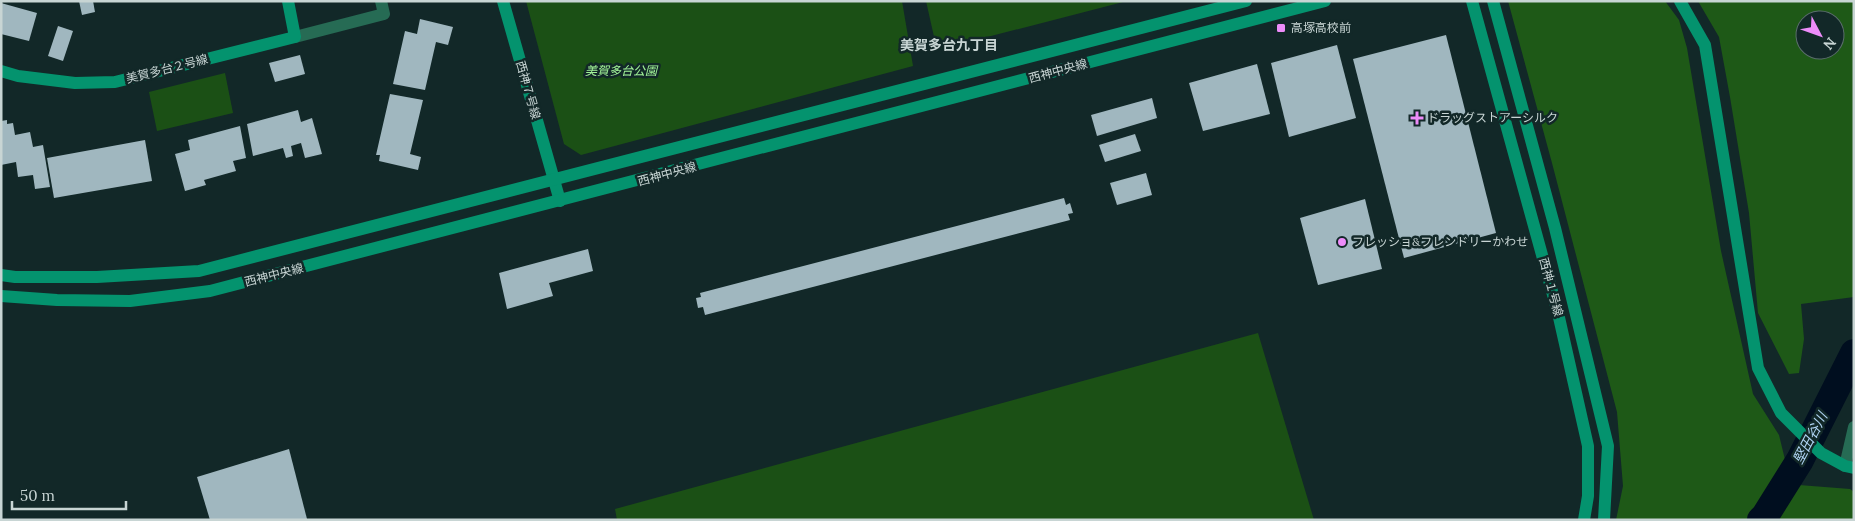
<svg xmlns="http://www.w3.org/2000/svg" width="1855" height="521" font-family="Lora,'Noto Sans JP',serif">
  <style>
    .green { fill: #1b5015 }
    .forest { fill: #1e5917; fill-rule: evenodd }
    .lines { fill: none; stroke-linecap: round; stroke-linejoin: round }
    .river { stroke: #000e1f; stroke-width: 28 }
    .building { fill: #a0b7bf }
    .street { stroke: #266b54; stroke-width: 12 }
    .secondary { stroke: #04936e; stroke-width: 12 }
    .poi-dot { fill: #ed8cf9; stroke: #122828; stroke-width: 2 }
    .labels { text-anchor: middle; stroke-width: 5; stroke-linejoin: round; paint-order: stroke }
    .poi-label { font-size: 12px; fill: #c8d5d4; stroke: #122828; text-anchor: start }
    .street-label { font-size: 12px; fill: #c8d5d4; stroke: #122828 }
    .park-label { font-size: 12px; font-style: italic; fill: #a2f398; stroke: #122828 }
    .neighbourhood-label { font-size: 14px; font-weight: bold; fill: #c8d5d4; stroke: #122828 }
    .water-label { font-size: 14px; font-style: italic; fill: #afd3f2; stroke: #122828 }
  </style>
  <rect width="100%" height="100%" fill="#122828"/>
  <g class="green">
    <polygon points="526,1 902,1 913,66 581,155 564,144"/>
    <polygon points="926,1 1127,1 937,50"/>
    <polygon points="225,73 233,113 157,131 149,92"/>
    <polygon points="1258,333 1314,520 617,520 615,509"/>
  </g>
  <g class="forest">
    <polygon points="1508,1 1665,1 1679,20 1687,48 1721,251 1753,394 1779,435 1789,476 1799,485 1850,489 1854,492 1854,520 1616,520 1623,486 1617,412 1552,163"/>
    <path d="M 1698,1 L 1854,1 L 1854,297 L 1801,304 L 1804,339 L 1799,373 L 1789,374 L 1758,313 L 1749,213 L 1730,97 L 1719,37 ZM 1805,20 L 1835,20 L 1835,50 L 1805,50 Z"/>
  </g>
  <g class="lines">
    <polyline class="river" points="1761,520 1765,516 1800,460 1854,353"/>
  </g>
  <g class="building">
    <polygon points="79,1 93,1 95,12 82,15"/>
    <polygon points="1,3 37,13 29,41 1,34"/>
    <polygon points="420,19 453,27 448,45 436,42 425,90 393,84 405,31 417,34"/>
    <polygon points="58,26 73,31 63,61 48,56"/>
    <polygon points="1446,35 1496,233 1404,258 1353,59"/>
    <polygon points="1337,45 1356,118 1289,137 1271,63"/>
    <polygon points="300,55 305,74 275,82 269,63"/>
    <polygon points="1257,64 1270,114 1203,131 1189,83"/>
    <polygon points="390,94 423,100 410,154 421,157 418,170 379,161 380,155 376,155"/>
    <polygon points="1152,98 1157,118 1097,136 1091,115"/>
    <polygon points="298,110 301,122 312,118 322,154 305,158 301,143 291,146 293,156 286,158 283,148 253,156 247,124"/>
    <polygon points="7,120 7,124 13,123 15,135 30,132 33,147 43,145 50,187 35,189 33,175 18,177 16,162 1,165 1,121"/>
    <polygon points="240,126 246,158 233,161 236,171 204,180 206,185 185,191 175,154 190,150 188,140"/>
    <polygon points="1135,134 1141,151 1105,162 1099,145"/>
    <polygon points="145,140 152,181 54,198 47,158"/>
    <polygon points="1146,173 1152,195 1117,205 1110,183"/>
    <polygon points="1064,198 1066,205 1070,203 1073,213 1068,214 1070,220 705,315 703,307 698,308 696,298 701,297 700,293"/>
    <polygon points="1365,199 1382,269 1318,285 1300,218"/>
    <polygon points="588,249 593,271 549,283 553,296 507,309 499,273"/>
    <polygon points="289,449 307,519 210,520 197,477"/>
  </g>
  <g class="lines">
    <g class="street">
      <polyline points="295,37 384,14 381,1"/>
      <polyline points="1845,466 1854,427"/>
    </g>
    <g class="secondary">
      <polyline points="503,1 560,201"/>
      <polyline points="1472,1 1558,313 1588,446 1588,496 1584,520"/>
      <polyline points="1493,1 1555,228 1608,446 1604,520"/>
      <polyline points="1680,1 1705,45 1758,368 1781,413 1821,453 1845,466 1854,468"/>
      <polyline points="1,71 18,76 75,83 115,82 295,37 288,1"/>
      <polyline points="1,275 15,277 97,277 199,271 1246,1"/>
      <polyline points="1,296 57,300 130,301 210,291 1325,1"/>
    </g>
  </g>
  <g class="poi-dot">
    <rect x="1276" y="23" width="10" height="10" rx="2.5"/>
    <path d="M1414.5 110.5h5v5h5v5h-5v5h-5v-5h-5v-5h5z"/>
    <circle cx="1342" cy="242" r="5"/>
  </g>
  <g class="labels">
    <g class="poi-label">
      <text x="1291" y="32">高塚高校前</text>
      <text x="1427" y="122">ドラッグストアーシルク</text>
      <text x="1352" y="246">フレッショ&amp;フレンドリーかわせ</text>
    </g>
    <g class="street-label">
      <text transform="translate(167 69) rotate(-14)" y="4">美賀多台２号線</text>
      <text transform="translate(1058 71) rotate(-15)" y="4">西神中央線</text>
      <text transform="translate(528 90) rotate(74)" y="4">西神７号線</text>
      <text transform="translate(667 174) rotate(-15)" y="4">西神中央線</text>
      <text transform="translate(274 275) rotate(-14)" y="4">西神中央線</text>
      <text transform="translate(1551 287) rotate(75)" y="4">西神１号線</text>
    </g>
    <g class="park-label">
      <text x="621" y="75">美賀多台公園</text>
    </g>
    <g class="neighbourhood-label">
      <text x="949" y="50">美賀多台九丁目</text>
    </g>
    <g class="water-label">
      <text transform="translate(1810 438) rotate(-62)" y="5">堅田谷川</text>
    </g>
  </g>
  <rect width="1855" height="521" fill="none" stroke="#c8d5d4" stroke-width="5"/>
  <g transform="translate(1820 35) rotate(131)"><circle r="24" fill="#122828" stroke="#5b6d6d"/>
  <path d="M0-4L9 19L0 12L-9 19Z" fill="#ed8cf9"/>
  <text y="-8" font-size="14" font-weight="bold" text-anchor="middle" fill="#c8d5d4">N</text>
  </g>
  <path d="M12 501v8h114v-8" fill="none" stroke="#c8d5d4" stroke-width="2.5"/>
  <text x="20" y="501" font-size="15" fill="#c8d5d4" stroke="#122828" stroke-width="4" paint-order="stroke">50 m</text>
</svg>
